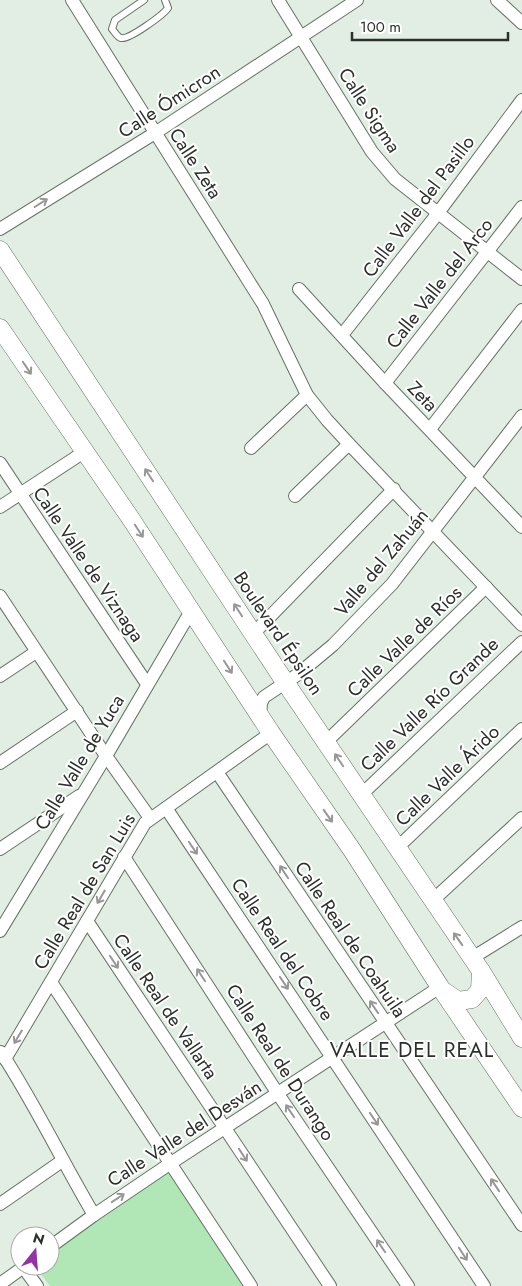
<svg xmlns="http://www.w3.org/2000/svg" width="522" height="1286" font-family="Jost,sans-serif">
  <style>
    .green { fill: #b1e7b6 }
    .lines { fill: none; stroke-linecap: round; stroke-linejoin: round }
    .lane-casing { stroke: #687268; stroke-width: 8 }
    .street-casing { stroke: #687268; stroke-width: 14 }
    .secondary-casing { stroke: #687268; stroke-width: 19 }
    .lane { stroke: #fff; stroke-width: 6 }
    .street { stroke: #fff; stroke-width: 12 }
    .secondary { stroke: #fff; stroke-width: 18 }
    .oneway { stroke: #959895 }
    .labels { text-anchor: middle; stroke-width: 4; stroke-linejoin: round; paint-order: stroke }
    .street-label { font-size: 19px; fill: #2b302b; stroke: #fff }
    .quarter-label { font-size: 21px; letter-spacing: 1px; fill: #2b302b; stroke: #fff }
  </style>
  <rect width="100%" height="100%" fill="#e2eee3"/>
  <polygon class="green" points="171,1170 244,1286 50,1286 35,1266 50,1266 50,1253"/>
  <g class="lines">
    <g class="lane-casing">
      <path id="lane" d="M 144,0 L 115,20 L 112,29 C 115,32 117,37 121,38 C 129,40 163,15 168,8 L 165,0"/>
    </g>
    <g class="street-casing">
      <g id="street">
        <polyline points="72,0 263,304 307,395 327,420 349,444 522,625"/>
        <polyline points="278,0 372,152 395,179 522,279"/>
        <polyline points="497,0 522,23"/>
        <polyline points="0,229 155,133 357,0"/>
        <polyline points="299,289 385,383 522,527"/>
        <polyline points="342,335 438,213 522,100"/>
        <polyline points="385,383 522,207"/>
        <polyline points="430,429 522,310"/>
        <polyline points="251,448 307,395"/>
        <polyline points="0,463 147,684"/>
        <polyline points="295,496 349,444"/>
        <polyline points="0,507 84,452"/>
        <polyline points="0,596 106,756 150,818"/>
        <polyline points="253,634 394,489"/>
        <polyline points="0,676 36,652"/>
        <polyline points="260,717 261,703 264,697 297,675 333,645 392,584 522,416"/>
        <polyline points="326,742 486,587"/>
        <polyline points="0,763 77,711"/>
        <polyline points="217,772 522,1225"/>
        <polyline points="362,794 522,642"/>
        <polyline points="166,808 484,1286"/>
        <polyline points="397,848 522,729"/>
        <polyline points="0,849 79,796"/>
        <polyline points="124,857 278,1094 408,1286"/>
        <polyline points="432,901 522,818"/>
        <polyline points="87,921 330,1286"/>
        <polyline points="0,931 106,756 191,611"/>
        <polyline points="472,958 522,927"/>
        <polyline points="51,982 251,1286"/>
        <path d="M 1,1052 C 35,1104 62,1161 94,1215"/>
        <polyline points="5,1059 145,823 271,733"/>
        <polyline points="0,1204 62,1161"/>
        <polyline points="50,1247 94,1215 171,1163 440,987"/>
        <polyline points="23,1267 37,1286"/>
        <polyline points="0,1284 25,1266"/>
      </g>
    </g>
    <g class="secondary-casing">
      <g id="secondary">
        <polyline points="0,250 285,682 481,971 522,1038"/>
        <polyline points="0,328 131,519 271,733 352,850 440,987 522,1108"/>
        <polyline points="445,992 458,1001 472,999 480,990 481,971"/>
      </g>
    </g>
    <use href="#lane" class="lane"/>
    <use href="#street" class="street"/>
    <use href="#secondary" class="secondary"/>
  </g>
  <defs><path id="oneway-shaft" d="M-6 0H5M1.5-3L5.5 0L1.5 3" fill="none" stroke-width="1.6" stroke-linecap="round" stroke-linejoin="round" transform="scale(1.25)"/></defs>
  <g class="oneway">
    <use href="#oneway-shaft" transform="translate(41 203) rotate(-32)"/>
    <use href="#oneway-shaft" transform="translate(27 368) rotate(56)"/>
    <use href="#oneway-shaft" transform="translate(149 475) rotate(-123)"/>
    <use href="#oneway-shaft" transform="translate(139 531) rotate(57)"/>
    <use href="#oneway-shaft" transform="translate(238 610) rotate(-123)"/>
    <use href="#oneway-shaft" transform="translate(228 667) rotate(57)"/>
    <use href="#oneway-shaft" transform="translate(339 760) rotate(-124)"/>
    <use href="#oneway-shaft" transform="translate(328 816) rotate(55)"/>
    <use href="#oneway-shaft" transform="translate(193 848) rotate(56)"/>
    <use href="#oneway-shaft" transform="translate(284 872) rotate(-124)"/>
    <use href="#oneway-shaft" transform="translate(101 897) rotate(120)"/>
    <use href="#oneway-shaft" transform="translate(458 939) rotate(-125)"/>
    <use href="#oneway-shaft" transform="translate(114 962) rotate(56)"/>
    <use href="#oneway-shaft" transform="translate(201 975) rotate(-123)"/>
    <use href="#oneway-shaft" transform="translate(284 983) rotate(56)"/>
    <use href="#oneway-shaft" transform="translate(374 1007) rotate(-124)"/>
    <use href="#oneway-shaft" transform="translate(18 1037) rotate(121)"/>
    <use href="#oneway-shaft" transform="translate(290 1111) rotate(-124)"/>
    <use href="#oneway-shaft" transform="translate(374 1119) rotate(56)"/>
    <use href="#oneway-shaft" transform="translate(243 1155) rotate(57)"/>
    <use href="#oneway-shaft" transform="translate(495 1185) rotate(-124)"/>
    <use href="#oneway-shaft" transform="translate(118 1198) rotate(-34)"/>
    <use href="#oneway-shaft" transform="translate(381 1246) rotate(-124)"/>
    <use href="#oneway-shaft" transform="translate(463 1254) rotate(57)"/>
  </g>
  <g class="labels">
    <g class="street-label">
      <text transform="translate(169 101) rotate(-33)" y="7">Calle Ómicron</text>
      <text transform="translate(370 110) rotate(57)" y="7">Calle Sigma</text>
      <text transform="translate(196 163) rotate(57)" y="7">Calle Zeta</text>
      <text transform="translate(418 206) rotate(-53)" y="7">Calle Valle del Pasillo</text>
      <text transform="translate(439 283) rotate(-52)" y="7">Calle Valle del Arco</text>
      <text transform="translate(423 396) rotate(46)" y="7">Zeta</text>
      <text transform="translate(381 562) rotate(-50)" y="7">Valle del Zahuán</text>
      <text transform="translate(89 564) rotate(56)" y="7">Calle Valle de Viznaga</text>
      <text transform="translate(279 633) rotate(56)" y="7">Boulevard Épsilon</text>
      <text transform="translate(404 641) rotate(-44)" y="7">Calle Valle de Ríos</text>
      <text transform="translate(429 704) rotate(-44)" y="7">Calle Valle Río Grande</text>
      <text transform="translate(79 762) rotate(-59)" y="7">Calle Valle de Yuca</text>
      <text transform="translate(447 775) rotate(-44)" y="7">Calle Valle Árido</text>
      <text transform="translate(84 891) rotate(-59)" y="7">Calle Real de San Luis</text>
      <text transform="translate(351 939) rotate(56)" y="7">Calle Real de Coahuila</text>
      <text transform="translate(283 949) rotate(56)" y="7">Calle Real del Cobre</text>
      <text transform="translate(166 1006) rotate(56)" y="7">Calle Real de Vallarta</text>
      <text transform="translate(281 1062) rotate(57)" y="7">Calle Real de Durango</text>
      <text transform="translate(184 1133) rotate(-33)" y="7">Calle Valle del Desván</text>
    </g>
    <g class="quarter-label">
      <text x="412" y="1057">VALLE DEL REAL</text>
    </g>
  </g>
  <g transform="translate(35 1251) rotate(17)"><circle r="24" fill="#ffffff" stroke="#aaacaa"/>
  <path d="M0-4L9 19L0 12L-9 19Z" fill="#9136a1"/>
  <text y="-8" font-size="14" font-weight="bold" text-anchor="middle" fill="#2b302b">N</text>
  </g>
  <path d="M352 32v8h156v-8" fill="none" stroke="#2b302b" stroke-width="2.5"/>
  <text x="360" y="32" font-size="15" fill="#2b302b" stroke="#ffffff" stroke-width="4" paint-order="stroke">100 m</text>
</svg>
